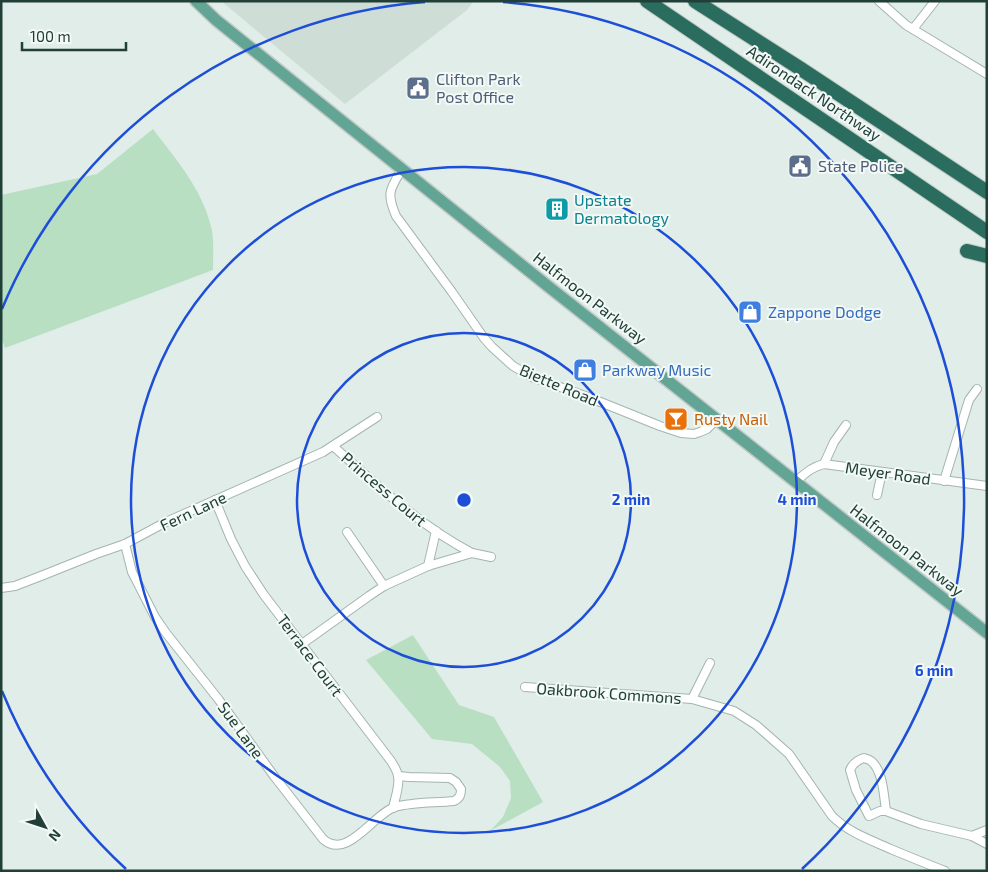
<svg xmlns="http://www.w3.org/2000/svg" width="988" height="872" font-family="'Exo 2',sans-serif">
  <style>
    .built { fill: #cfddd7 }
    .green { fill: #b9dfc3 }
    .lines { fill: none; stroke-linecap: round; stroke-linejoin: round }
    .minor-casing { stroke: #a3b5af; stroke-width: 10 }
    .primary-casing { stroke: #c1c9c7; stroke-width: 14 }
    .motorway-casing { stroke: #c1c9c7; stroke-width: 16 }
    .minor { stroke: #fff; stroke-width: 8 }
    .primary { stroke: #63a594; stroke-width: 11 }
    .motorway { stroke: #2a6d5f; stroke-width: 14 }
    .ring { fill: none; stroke: #1d4ed8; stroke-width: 2.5 }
    .labels { text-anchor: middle; stroke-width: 4; stroke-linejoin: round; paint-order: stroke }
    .service-label { font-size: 16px; fill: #4e5e75; stroke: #f2f9f6; text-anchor: start }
    .street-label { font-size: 16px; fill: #203f37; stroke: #f2f9f6 }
    .culture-label { font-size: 16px; fill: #0d838f; stroke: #f2f9f6; text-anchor: start }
    .shop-label { font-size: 16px; fill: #366cbe; stroke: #f2f9f6; text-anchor: start }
    .food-label { font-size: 16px; fill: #c56008; stroke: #f2f9f6; text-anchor: start }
    .centre { fill: #1d4ed8; stroke: #f2f9f6; stroke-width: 2.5 }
    .ring-label { font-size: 15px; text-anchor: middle; font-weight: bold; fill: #1d4ed8; stroke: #f2f9f6; stroke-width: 4; stroke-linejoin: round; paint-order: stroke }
  </style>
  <rect width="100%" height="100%" fill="#e1ede8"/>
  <polygon class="built" points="221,1 474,1 467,10 345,104"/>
  <g class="green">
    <path d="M 153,129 C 177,161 204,191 212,231 C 214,243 213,257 213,270 L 5,348 L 1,337 L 1,195 L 97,174 Z"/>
    <polygon points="413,635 459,705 494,717 543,802 490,831 503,817 511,798 510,781 500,767 472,744 432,739 366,660"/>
  </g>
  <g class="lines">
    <g class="minor-casing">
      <g id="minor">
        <polyline points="879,1 906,25 987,74"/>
        <polyline points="913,29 935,1"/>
        <path d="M 402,169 C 390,189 386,193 396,216 L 452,292 L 484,338 L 492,347 L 513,366 L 532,377 L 588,397 L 660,426 L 681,433 L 694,434 L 700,432 L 707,429 L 717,419"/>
        <path d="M 333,446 C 377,485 420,526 472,553"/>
        <polyline points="824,464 834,442 846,425"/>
        <polyline points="944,481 969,400 977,389"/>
        <path d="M 795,482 C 805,474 811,467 824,464 L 987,486"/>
        <polyline points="877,495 882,472"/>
        <path d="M 215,500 L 231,539 L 245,566 L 264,595 L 391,761 C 394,766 397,770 398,776 C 400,786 395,798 393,808"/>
        <polyline points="347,532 384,586"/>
        <path d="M 125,544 L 132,572 L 155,617 L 166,633 L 219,700 L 274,776 L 323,839 C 347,861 373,814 395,807 C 413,802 435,803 454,801 C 460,798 461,795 461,789 L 456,782 L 450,778 L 409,777 L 398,776"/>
        <polyline points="428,566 436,531"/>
        <polyline points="1,588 15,586 46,574 96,554 125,544 166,522 323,452 377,417"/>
        <polyline points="302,644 369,596 384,586 428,566 472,553 491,557"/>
        <path d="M 525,687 L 692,699 L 734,711 L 756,725 L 789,754 L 832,816 C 849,833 871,840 893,850 C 910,857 927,864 945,871"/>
        <polyline points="692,699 710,663"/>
        <path d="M 864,758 C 866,759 869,759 871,761 C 883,770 884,797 886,811 L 880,811 L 869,816 L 856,790 L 850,770 C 853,763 857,760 864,758 Z"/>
        <polyline points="886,811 921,824 972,836"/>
        <polyline points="987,830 972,836 987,844"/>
      </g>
    </g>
    <g class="primary-casing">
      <polyline id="primary" points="196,1 216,20 287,77 549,287 987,633"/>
    </g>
    <g class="motorway-casing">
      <g id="motorway">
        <polyline points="647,1 987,232"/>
        <polyline points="695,1 801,69 987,192"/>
        <polyline points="967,251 987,256"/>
      </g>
    </g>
    <use href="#minor" class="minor"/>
    <use href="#primary" class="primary"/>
    <use href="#motorway" class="motorway"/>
  </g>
  <g class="ring">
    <circle cx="464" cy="500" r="167"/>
    <circle cx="464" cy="500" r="333"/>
    <path d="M126 869A500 500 0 0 1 2 691M2 309A500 500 0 0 1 425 2M503 2A500 500 0 0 1 802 869"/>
  </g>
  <defs>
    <g id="civic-square" transform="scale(1.25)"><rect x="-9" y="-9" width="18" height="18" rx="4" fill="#5c6f8a" stroke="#f2f9f6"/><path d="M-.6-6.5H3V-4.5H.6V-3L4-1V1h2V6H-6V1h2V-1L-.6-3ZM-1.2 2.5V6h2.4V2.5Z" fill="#fff"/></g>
    <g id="building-square" transform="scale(1.25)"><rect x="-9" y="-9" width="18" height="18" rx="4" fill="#0f9aa8" stroke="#f2f9f6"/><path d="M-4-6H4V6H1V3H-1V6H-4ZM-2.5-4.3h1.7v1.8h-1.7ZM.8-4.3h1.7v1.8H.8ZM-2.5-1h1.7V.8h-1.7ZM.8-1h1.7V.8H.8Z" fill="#fff"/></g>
    <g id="shop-square" transform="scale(1.25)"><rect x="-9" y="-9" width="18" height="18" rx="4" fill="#3f7fe0" stroke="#f2f9f6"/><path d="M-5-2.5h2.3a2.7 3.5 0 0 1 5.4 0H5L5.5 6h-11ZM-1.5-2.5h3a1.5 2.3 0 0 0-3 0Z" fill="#fff"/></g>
    <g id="bar-square" transform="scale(1.25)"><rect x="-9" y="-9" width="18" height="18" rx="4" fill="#e8710a" stroke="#f2f9f6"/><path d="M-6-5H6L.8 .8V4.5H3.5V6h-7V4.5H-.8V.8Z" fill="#fff"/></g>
  </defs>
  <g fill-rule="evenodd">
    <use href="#civic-square" x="418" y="88"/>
    <use href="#civic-square" x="800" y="166"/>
    <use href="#building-square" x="557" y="209"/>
    <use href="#shop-square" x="750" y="312"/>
    <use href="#shop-square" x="585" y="370"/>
    <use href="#bar-square" x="676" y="419"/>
  </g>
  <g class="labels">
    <g class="service-label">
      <text x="436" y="85">Clifton Park<tspan x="436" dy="18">Post Office</tspan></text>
      <text x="818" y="172">State Police</text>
    </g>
    <g class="street-label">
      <text transform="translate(814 93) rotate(34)" y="6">Adirondack Northway</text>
      <text transform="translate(590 298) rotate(38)" y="6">Halfmoon Parkway</text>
      <text transform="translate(559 385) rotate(23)" y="6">Biette Road</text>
      <text transform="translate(888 473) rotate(8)" y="6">Meyer Road</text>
      <text transform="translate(384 489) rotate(40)" y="6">Princess Court</text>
      <text transform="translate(193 511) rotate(-25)" y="6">Fern Lane</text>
      <text transform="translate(907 550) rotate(38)" y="6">Halfmoon Parkway</text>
      <text transform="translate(310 655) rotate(53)" y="6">Terrace Court</text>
      <text transform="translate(609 693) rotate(4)" y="6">Oakbrook Commons</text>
      <text transform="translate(241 730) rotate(54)" y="6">Sue Lane</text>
    </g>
    <g class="culture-label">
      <text x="574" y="206">Upstate<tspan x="574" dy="18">Dermatology</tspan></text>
    </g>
    <g class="shop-label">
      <text x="768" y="318">Zappone Dodge</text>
      <text x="602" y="376">Parkway Music</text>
    </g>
    <g class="food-label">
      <text x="694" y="425">Rusty Nail</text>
    </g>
  </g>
  <circle cx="464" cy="500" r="8" class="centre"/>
  <g class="ring-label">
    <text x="631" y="505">2 min</text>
    <text x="797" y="505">4 min</text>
    <text x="934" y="676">6 min</text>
  </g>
  <rect width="988" height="872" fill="none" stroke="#203f37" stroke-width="5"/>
  <g transform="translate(45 827) rotate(130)" stroke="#f2f9f6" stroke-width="4" paint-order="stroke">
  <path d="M0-4L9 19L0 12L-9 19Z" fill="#203f37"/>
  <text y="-8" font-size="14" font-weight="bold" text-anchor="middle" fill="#203f37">N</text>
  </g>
  <path d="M22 42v8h104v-8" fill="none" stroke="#203f37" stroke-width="2.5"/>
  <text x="30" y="42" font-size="15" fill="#203f37" stroke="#f2f9f6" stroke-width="4" paint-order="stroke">100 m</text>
</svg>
